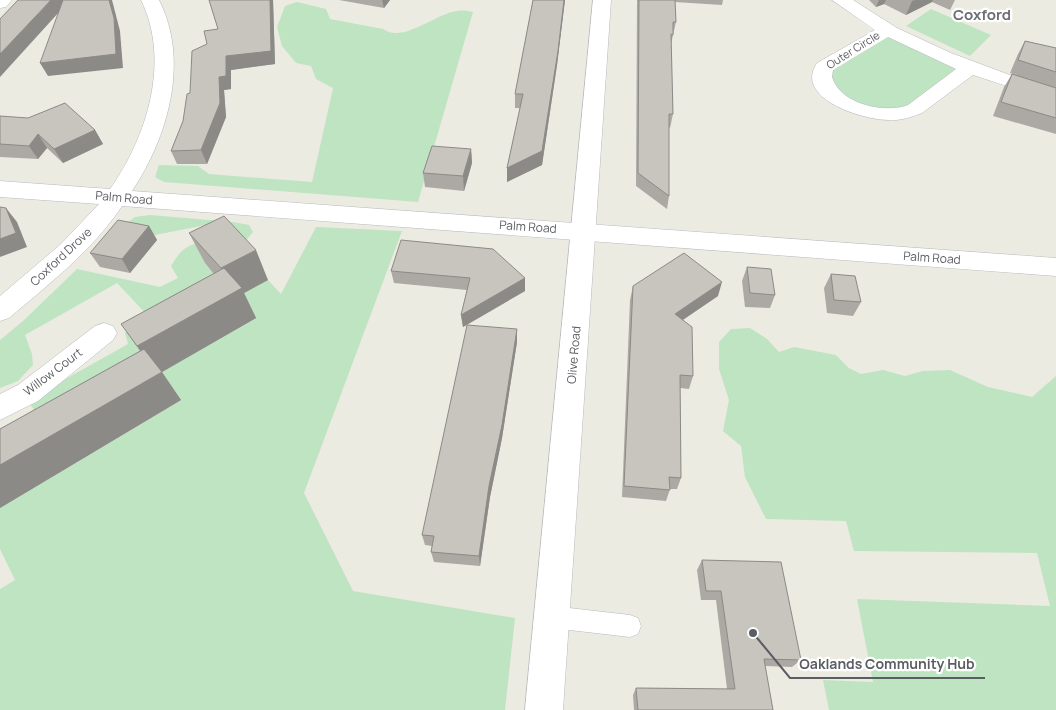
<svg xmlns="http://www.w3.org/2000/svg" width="1056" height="710" font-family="Manrope,sans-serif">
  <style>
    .green { fill: #bee4c2 }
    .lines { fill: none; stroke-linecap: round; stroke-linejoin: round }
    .lane-casing { stroke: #b7b9be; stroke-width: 1 }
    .street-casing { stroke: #b7b9be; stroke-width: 1 }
    .secondary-casing { stroke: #b7bac0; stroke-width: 1 }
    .lane { fill: #fff; fill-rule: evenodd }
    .street { fill: #fff; fill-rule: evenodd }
    .secondary { fill: #fff; fill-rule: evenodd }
    .wall { fill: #aca9a4 }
    .shaded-wall { fill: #8c8a86 }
    .building { fill: #c8c5bf; stroke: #8c8a86 }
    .labels { text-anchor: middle; stroke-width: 4.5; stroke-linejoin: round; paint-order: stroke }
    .far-street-label { font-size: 11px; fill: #5a5d62; stroke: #fff }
    .street-label { font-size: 12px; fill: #5a5d62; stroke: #fff }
    .far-district-label { font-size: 15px; font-weight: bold; fill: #6b6e74; stroke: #fff }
    .leader { fill: none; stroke: #5a5d62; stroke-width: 2 }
    .callout-dot { fill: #5a5d62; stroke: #fff; stroke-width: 2 }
    .callout-label { font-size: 14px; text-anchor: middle; font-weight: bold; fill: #5a5d62; stroke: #fff; stroke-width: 4.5; stroke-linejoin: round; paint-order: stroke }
  </style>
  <rect width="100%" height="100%" fill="#ecebe1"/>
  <g class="green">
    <path d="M 297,2 L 326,9 L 330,19 L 383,29 C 403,44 436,13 457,11 C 462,10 468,11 473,12 L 418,202 L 164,182 L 155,177 L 159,165 L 198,166 L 209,174 L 312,182 L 333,88 L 316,79 L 311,66 L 296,63 L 282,46 L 277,27 L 285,6 Z"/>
    <polygon points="931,9 991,35 970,56 906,26"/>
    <polygon points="889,29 970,68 907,112 848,105 822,72"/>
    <path d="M 150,215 L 233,222 L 249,225 L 253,232 L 245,242 L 235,297 L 268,280 L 281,294 L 316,227 L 402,231 L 304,493 L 353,591 L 515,618 L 505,710 L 0,710 L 0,589 L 15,580 L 0,549 L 0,508 L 181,400 L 52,442 L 28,400 L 128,344 L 125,333 L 132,326 L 148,316 L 117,283 L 25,335 L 32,354 L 33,365 L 18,381 L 0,388 L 0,340 L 23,321 L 77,269 L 160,287 L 178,278 L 171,266 C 182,248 188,243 210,242 L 206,225 L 155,235 L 121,227 L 135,217 Z"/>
    <polygon points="750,328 767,339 779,352 794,347 836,355 849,368 861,374 883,370 905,376 923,371 950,370 988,387 1032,397 1056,376 1056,710 829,710 823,680 873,682 857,599 1050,606 1037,553 854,551 846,521 766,519 745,477 741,446 723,431 729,400 719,369 719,342 731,329"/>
  </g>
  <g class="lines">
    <g class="lane-casing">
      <polygon id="lane" points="552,606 630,615 638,618 641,626 638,634 630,637 552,628 544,625 541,617 544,609"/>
    </g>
    <g class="street-casing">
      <g id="street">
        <polygon points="0,0 12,0 6,7 0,8"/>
        <path d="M 141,0 L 159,0 C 190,61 168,137 132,191 L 1056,258 L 1056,276 L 122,206 C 93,250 49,284 9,318 L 0,321 L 0,296 L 61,244 L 99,204 L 0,197 L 0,181 L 110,189 C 147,137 171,61 141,0 Z"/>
        <path d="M 832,0 L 853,0 L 897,28 L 951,53 L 1007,74 L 1056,90 L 1056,102 L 973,75 L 922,113 C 912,117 900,121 888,120 C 864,120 793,99 817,63 L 875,30 ZM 888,37 L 956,69 L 908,105 C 884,114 840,104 832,77 L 833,70 Z"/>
        <polygon points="104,323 113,326 117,333 113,340 38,401 0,420 0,394 18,385 95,326"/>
      </g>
    </g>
    <g class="secondary-casing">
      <polygon id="secondary" points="593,0 611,0 563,710 525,710"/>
    </g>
    <use href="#lane" class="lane"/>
    <use href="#street" class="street"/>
    <use href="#secondary" class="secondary"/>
  </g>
  <g class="wall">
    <polygon points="209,0 273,0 275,64 231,70 231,89 224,90 226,117 207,164 177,164 171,151 183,121 190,93 218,29"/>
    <polygon points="339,0 390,0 384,8"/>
    <polygon points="533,0 565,0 557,65 542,165 507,182 507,168 520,108 515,108 515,94"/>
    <polygon points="637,0 723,0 722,5 675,2 676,22 671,44 673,114 670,128 669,127 669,196 667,209 636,186"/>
    <polygon points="869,0 955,0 950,10 932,2 906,15 884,4 876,7"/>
    <polygon points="1025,41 1056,48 1056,134 993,116 1004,87 1012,74 1017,75 1010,73 1018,54"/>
    <polygon points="0,116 95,130 103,144 63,163 47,148 38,159 0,157"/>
    <polygon points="471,149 472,163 464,191 425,187 423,173"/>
    <polygon points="149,226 157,240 130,273 100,267 90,253"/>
    <polygon points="189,233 268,280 244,293 256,318 161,372 181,400 0,508 0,429 140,351 121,324 214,274 205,263"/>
    <polygon points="747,267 775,295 770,308 745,307 742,281"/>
    <polygon points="391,271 525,278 525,291 463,327 461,315 467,290 394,283"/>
    <polygon points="831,274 861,302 853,316 827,313 824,288"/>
    <polygon points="633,286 718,296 683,320 693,376 689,389 680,388 681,478 677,489 670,489 666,501 622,497 630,300"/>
    <polygon points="517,329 517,342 502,438 490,497 480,566 434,562 431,552 432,546 425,545 422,535"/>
    <polygon points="702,560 801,660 792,667 765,666 773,710 634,710 633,695 636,688 727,689 716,600 701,600 697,570"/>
  </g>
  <g class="shaded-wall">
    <polygon points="51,0 70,0 0,77 0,54"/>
    <polygon points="109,0 112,0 120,31 123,68 48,76 40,63"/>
    <polygon points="270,0 273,0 275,64 231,70 231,89 224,90 226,117 207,164 201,150 219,77 226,56"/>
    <polygon points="382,0 390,0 384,8"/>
    <polygon points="564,0 565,0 557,65 542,165 507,182 507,168"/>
    <polygon points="879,0 886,0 884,4 876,7"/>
    <polygon points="915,0 933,0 932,2 906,15 912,1"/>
    <polygon points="95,130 103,144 63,163 54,149"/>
    <polygon points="38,134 47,148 38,159 29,146"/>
    <polygon points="471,149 472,163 464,191 463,176"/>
    <polygon points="6,208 17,222 27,247 0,257 0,239"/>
    <polygon points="149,226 157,240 130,273 122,259"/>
    <polygon points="256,250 268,280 244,293 256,318 157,375 137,346 233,293 221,268"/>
    <polygon points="525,278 525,291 463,327 461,315"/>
    <polygon points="722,282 718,296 672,327 675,314"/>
    <polygon points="517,329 517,342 502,438 490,497 480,566 479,556 489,486"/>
    <polygon points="162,372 181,400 0,508 0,465"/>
  </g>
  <g class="building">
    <polygon points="18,0 51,0 0,54 0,19"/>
    <polygon points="63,0 109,0 114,18 116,54 40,63"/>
    <polygon points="209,0 270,0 271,51 226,56 226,76 219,77 220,103 201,150 171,151 183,121 187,94 190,93 192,51 207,44 204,31 218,29"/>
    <polygon points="533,0 564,0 558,51 542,151 507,168 523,94 515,94"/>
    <polygon points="639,0 675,0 676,22 673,22 673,35 671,34 673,114 669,114 669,196 638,173"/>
    <polygon points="1025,41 1056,48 1056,72 1018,60"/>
    <polygon points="1012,74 1056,88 1056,118 1001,102"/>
    <polygon points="65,103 95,130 54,149 38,134 29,146 0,144 0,116 28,118"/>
    <polygon points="432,146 471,149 463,176 423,173"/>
    <polygon points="0,207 6,208 16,233 0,239"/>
    <polygon points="224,216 256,250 221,268 189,233"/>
    <polygon points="118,220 149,226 122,259 90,253"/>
    <polygon points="401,240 493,249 525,278 461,315 470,278 391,271"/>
    <polygon points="684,253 722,282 675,314 692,327 693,376 680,375 681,478 669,477 670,490 624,486 633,286"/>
    <polygon points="747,267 771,269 775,295 750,293"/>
    <polygon points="224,268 242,288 137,346 121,324"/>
    <polygon points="831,274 855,276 861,302 834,300"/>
    <polygon points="467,325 517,329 502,425 489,486 479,556 431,552 434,536 422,535"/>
    <polygon points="144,349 162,372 0,465 0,429"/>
    <polygon points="702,560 781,562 801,660 764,659 773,710 638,710 636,688 735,689 721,591 706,591"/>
  </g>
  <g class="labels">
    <g class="far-street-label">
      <text transform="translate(853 50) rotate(-32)" y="4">Outer Circle</text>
    </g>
    <g class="street-label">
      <text transform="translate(124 198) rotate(5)" y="4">Palm Road</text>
      <text transform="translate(528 227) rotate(4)" y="4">Palm Road</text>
      <text transform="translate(61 257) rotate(-43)" y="4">Coxford Drove</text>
      <text transform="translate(932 258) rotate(4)" y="4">Palm Road</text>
      <text transform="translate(574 355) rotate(-85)" y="4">Olive Road</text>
      <text transform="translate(53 372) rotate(-37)" y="4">Willow Court</text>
    </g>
    <g class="far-district-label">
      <text x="982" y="20">Coxford</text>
    </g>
  </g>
  <path class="leader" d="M753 633L790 678H985"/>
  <circle class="callout-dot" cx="753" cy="633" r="5"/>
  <g class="callout-label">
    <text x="887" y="669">Oaklands Community Hub</text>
  </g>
</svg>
